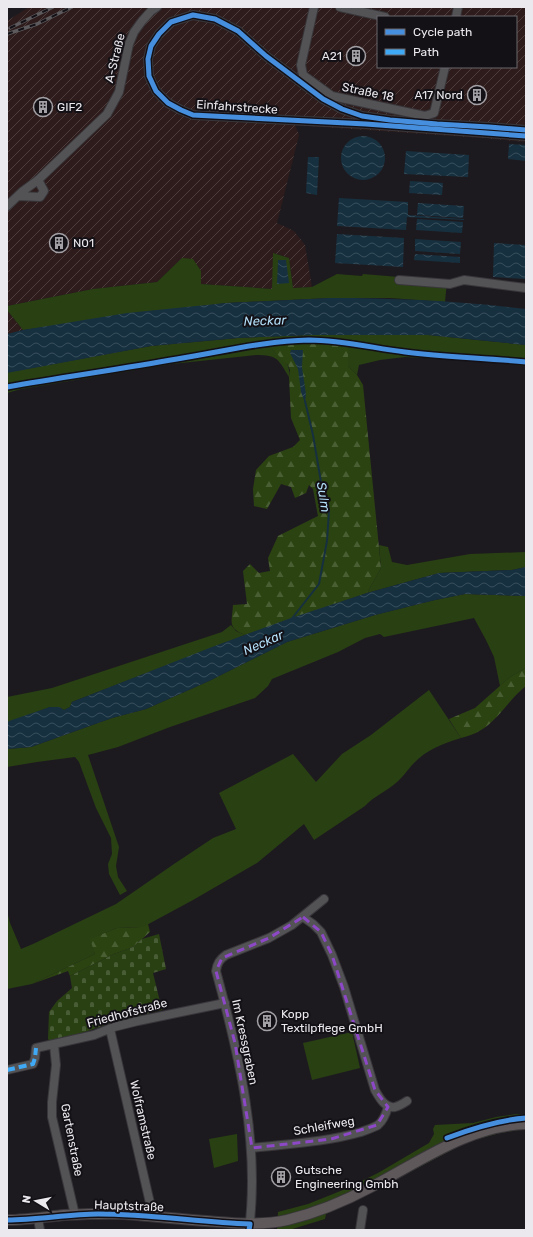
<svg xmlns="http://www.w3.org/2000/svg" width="533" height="1237" font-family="Rubik,sans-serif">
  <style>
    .industrial { fill: url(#industrial-furrows); fill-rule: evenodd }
    .green { fill: #294013 }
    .forest { fill: url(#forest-firs) }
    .cemetery { fill: url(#cemetery-stones) }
    .water { fill: url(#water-waves) }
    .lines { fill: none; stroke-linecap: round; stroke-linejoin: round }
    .stream { stroke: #16303f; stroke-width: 2 }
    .minor-casing { stroke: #38363a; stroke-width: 10 }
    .major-casing { stroke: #38363a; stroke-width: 12 }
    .minor { stroke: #535255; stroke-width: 8 }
    .major { stroke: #5f585a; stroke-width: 10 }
    .rail-casing { stroke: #5c5a5d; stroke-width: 3.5 }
    .rail { stroke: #131016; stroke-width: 2; stroke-dasharray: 6; stroke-linecap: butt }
    .quiet { stroke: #3fa9f5; stroke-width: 4; stroke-dasharray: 8 4; stroke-linecap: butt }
    .cycleway-casing { stroke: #131016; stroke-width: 8 }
    .cycleway { stroke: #468fdf; stroke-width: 5 }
    .marked { fill: none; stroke: #8c48c6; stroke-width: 3; stroke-dasharray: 8 5; stroke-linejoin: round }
    .labels { text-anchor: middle; stroke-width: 4; stroke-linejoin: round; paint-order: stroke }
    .poi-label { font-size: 12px; fill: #ece9ee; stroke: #131016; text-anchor: start }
    .street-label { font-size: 12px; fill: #ece9ee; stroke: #131016 }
    .water-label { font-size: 13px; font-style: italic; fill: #b2def7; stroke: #131016 }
  </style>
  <defs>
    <pattern id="industrial-furrows" width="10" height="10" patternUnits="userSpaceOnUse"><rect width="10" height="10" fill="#2d1c1b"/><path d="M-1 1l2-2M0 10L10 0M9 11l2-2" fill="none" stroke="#4c3d3c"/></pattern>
    <pattern id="forest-firs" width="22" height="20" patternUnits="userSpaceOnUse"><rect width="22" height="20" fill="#2b4311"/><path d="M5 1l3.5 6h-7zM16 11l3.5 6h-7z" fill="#4a5e34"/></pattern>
    <pattern id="cemetery-stones" width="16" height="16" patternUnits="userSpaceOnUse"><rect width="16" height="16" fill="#294013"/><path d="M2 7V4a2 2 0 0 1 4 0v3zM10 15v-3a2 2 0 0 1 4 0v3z" fill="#485c36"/></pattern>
    <pattern id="water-waves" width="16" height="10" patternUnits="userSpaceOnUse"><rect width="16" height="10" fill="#16303f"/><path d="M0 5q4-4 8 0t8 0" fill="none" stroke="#384e5b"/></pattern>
  </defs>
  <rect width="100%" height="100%" fill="#1d1a1f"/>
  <g class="industrial">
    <path d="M 29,7 L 526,7 L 526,142 L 484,138 L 295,125 L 299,135 L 277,223 L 294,231 L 305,245 L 312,287 L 293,288 L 289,258 L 274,253 L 272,289 L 201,284 L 201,271 L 182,258 L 157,282 L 93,289 L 7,306 L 7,21 ZM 378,17 L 516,17 L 516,67 L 378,67 Z"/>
    <polygon points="7,310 23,330 7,334"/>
  </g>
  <g class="green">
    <polygon points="273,253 289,258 293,288 312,287 337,274 362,276 363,274 447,281 445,302 390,298 330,298 226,303 23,330 7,310 7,306 93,289 157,282 182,258 193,259 201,271 201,284 272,289"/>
    <path d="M 312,335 L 428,335 L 526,345 L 526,366 L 477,361 L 405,357 L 380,360 L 359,365 L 357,375 L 348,366 L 332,344 L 279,346 L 272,349 C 282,358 291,362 289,377 C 278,359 278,355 256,355 L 172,364 L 21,389 L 7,393 L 7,373 L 9,372 L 151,346 L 238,338 Z"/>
    <polygon points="379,545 388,547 392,562 407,565 470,554 526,552 526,567 512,570 439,573 367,593 381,568"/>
    <polygon points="465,594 526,596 526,668 510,677 500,686 494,657 486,640 474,618 384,637 380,634 365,638 338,652 272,679 268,686 255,698 170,727 118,747 88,755 119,847 116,866 118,877 127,891 120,895 109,874 108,864 112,854 111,838 96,808 79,762 75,757 37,762 7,767 7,749 31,747 112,718 146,709 209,681 287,642 375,615 435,600"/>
    <polygon points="231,625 236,631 245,635 77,700 72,702 70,707 64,710 59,707 50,707 7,723 7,697 52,688 222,632"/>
    <path d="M 429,690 L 461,738 C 444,743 426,750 414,763 C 408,769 404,776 397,782 C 387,791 374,796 365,806 L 314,840 L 304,824 L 257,863 L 193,900 L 143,927 L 117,928 L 91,939 L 95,954 L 32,984 L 7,989 L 7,911 L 10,923 L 21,949 L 33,944 L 116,904 L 174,864 L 213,838 L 236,829 L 219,793 L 293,754 L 316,782 L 342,754 L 371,735 Z"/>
    <polygon points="352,1032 360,1068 312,1080 303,1043"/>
    <polygon points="517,1114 526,1115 526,1129 500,1133 467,1142 351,1203 326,1214 325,1219 289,1230 277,1230 278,1212 308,1204 343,1190 378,1173 429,1143 434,1134 433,1129 435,1125 473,1123 496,1117"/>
    <polygon points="237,1134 238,1161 214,1168 209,1139"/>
  </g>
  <g class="forest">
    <path d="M 312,344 L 332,344 L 348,347 L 348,366 L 357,375 L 363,385 L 381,568 L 367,593 L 245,635 C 227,628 232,622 233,605 L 247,604 L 243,571 L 250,564 L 259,573 L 270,571 L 268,558 L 278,536 L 318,516 L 313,489 L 309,485 L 306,493 L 295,498 L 291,487 L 281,484 L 267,509 L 254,506 L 253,489 L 256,470 L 269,456 L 293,447 L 300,440 L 291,418 L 289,377 L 290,370 L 288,365 L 272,349 L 272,346 Z"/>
    <path d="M 526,668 L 526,686 C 510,698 498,720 481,730 C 475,734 468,736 461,738 L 449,719 L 475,708 L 510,677 Z"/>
    <polygon points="148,924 150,932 133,947 114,954 70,976 68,971 32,984 95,954 90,939 117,928 142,927"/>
  </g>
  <polygon class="cemetery" points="159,934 166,969 153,973 162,1010 111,1023 82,1033 50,1042 48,1039 49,1012 57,1001 72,988 70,976 114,954 133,947 142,939"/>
  <g class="water">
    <circle cx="363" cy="158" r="22"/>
    <polygon points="509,144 526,145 526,161 508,159"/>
    <polygon points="406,151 469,155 468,177 404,174"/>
    <polygon points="308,157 319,157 317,195 306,193"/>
    <polygon points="410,181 443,183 442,195 409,193"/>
    <polygon points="339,198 408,202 408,215 464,219 464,220 407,217 406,230 337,226"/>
    <polygon points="418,203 464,206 463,218 417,215"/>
    <polygon points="417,219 463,222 462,233 416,230"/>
    <polygon points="337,234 404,238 403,267 335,263"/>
    <polygon points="415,239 461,242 460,254 415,251"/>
    <polygon points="494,243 526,245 526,279 493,277"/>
    <polygon points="415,254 460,257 460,263 414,260"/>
    <polygon points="278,260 286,260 289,283 277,284"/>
    <path d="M 330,298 C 396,298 461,301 526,309 L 526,345 L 428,335 L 312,335 L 238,338 L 151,346 L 7,373 L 7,334 L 23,330 L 127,313 L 226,303 Z"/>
    <polygon points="291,350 303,350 302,367 306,394 305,403 301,392 298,369 290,353"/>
    <polygon points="526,567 526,596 465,594 435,600 375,615 287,642 209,681 146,709 112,718 31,747 7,749 7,723 9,721 50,707 59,707 64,710 70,707 72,702 77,700 212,647 291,618 367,593 439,573 512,570"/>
  </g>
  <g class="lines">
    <polyline class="stream" points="290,621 319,584 327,541 329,511 321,482 313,435 305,401"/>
    <g class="minor-casing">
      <g id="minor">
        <polyline points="314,7 301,65 303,75 332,96 425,116 434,113 445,67"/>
        <polyline points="340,7 385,17"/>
        <polyline points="456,17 458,7"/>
        <polyline points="526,130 489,127 437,124 390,120 362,116 342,109 323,99 266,56 238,31 215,19 193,15 171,22 159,34 151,46 148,59 149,76 156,91 168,103 181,110 193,115 366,124 526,136"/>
        <polyline points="38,180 107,114 119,92 129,44 134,32 142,21 151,11 157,7"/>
        <polyline points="7,206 23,191 38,180 44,191 40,197 18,196"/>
        <polyline points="399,280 450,284 464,280 526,288"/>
        <path d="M 303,917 L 313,924 L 321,932 L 332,955 L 344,987 L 375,1090 C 379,1097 385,1109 395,1107 C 399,1106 404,1103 407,1101"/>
        <polyline points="110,1029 153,1216"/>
        <polyline points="54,1045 56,1065 52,1102 52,1117 75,1215"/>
        <polyline points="7,1070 33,1064 35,1058 36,1048 94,1035 114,1027 138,1021 225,1003"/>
        <path d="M 252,1148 C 287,1144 327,1142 361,1132 C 366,1130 373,1128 378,1125 C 384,1120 386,1114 388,1107"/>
        <polyline points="38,1219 40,1230"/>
        <path d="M 249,1230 C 260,1143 239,1055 216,971 C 217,963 220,959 226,955 L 269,938 L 292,925 L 324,899"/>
        <polyline points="360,1230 363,1210"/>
      </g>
    </g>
    <g class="major-casing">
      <path id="major" d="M 7,1220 C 26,1220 45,1217 64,1215 C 84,1214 104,1213 124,1214 C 152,1216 179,1219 206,1221 C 233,1223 260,1226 287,1220 C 316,1213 345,1201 371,1187 C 421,1161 468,1126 526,1124"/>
    </g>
    <use href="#minor" class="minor"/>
    <use href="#major" class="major"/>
    <g class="rail-casing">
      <g id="rail">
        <polyline points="10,28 53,7"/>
        <polyline points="7,34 37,24 72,7"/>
      </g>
    </g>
    <use href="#rail" class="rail"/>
    <polyline class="quiet" points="7,1070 33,1064 35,1058 36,1048"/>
    <g class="cycleway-casing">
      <g id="cycleway">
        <polyline points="526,130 489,127 437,124 390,120 362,116 342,109 323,99 266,56 238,31 215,19 193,15 171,22 159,34 151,46 148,59 149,76 156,91 168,103 181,110 193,115 366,124 526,136"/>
        <path d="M 7,387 C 64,377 121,369 177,359 C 221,352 264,341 309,340 C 341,340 373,348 405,352 C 445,357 486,358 526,362"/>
        <path d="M 447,1138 C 473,1128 498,1120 526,1118"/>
        <path d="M 7,1220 C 38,1220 68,1214 98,1214 C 149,1214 199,1222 250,1224 L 249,1230"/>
      </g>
    </g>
    <use href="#cycleway" class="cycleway"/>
  </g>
  <path class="marked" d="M 303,917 L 321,932 L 332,955 L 375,1090 L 388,1107 L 377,1125 L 331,1139 L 252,1148 L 235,1043 L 216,971 L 222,958 L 269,938 Z"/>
  <defs>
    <g id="building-ring" transform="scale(1)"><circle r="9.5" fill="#131016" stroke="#a4a1a6" stroke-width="1.5"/><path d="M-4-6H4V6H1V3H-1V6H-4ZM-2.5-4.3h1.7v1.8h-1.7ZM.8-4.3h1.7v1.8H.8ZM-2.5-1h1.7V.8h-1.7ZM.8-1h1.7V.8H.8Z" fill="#a4a1a6"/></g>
  </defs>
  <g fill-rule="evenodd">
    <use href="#building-ring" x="356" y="56"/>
    <use href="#building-ring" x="477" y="95"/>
    <use href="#building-ring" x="43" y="107"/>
    <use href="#building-ring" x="59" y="243"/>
    <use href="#building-ring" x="267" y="1021"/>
    <use href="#building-ring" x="281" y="1177"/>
  </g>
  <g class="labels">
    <g class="poi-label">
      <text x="342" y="60" text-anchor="end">A21</text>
      <text x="463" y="99" text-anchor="end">A17 Nord</text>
      <text x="57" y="111">GIF2</text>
      <text x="73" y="247">N01</text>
      <text x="281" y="1018">Kopp<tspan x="281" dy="14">Textilpflege GmbH</tspan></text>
      <text x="295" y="1174">Gutsche<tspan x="295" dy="14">Engineering Gmbh</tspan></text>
    </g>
    <g class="street-label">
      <text transform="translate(115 58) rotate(-76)" y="4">A-Straße</text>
      <text transform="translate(368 92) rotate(12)" y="4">Straße 18</text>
      <text transform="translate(237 107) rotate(4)" y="4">Einfahrstrecke</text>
      <text transform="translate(127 1013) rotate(-15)" y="4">Friedhofstraße</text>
      <text transform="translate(245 1042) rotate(78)" y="4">Im Kressgraben</text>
      <text transform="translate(143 1120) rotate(77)" y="4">Wolframstraße</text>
      <text transform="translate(324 1126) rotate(-10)" y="4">Schleifweg</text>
      <text transform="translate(72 1140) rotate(79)" y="4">Gartenstraße</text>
      <text transform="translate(129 1206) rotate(2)" y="4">Hauptstraße</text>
    </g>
    <g class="water-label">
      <text transform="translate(265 320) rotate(-2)" y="5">Neckar</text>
      <text transform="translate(324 497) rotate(81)" y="5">Sulm</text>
      <text transform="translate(263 642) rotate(-24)" y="5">Neckar</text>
    </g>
  </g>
  <rect width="533" height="1237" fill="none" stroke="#ece9ee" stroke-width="16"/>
  <rect x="377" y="16" width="140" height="52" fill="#131016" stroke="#6a676c"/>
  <rect x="385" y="29" width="20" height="6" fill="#468fdf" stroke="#6a676c"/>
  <text x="413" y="36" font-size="12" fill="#ece9ee">Cycle path</text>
  <rect x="385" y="49" width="20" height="6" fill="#3fa9f5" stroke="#6a676c"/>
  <text x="413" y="56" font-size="12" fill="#ece9ee">Path</text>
  <g transform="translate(36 1201) rotate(280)" stroke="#131016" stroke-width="3" paint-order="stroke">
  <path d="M0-3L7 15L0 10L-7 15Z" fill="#ece9ee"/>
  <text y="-6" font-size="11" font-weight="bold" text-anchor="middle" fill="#ece9ee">N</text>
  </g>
</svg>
